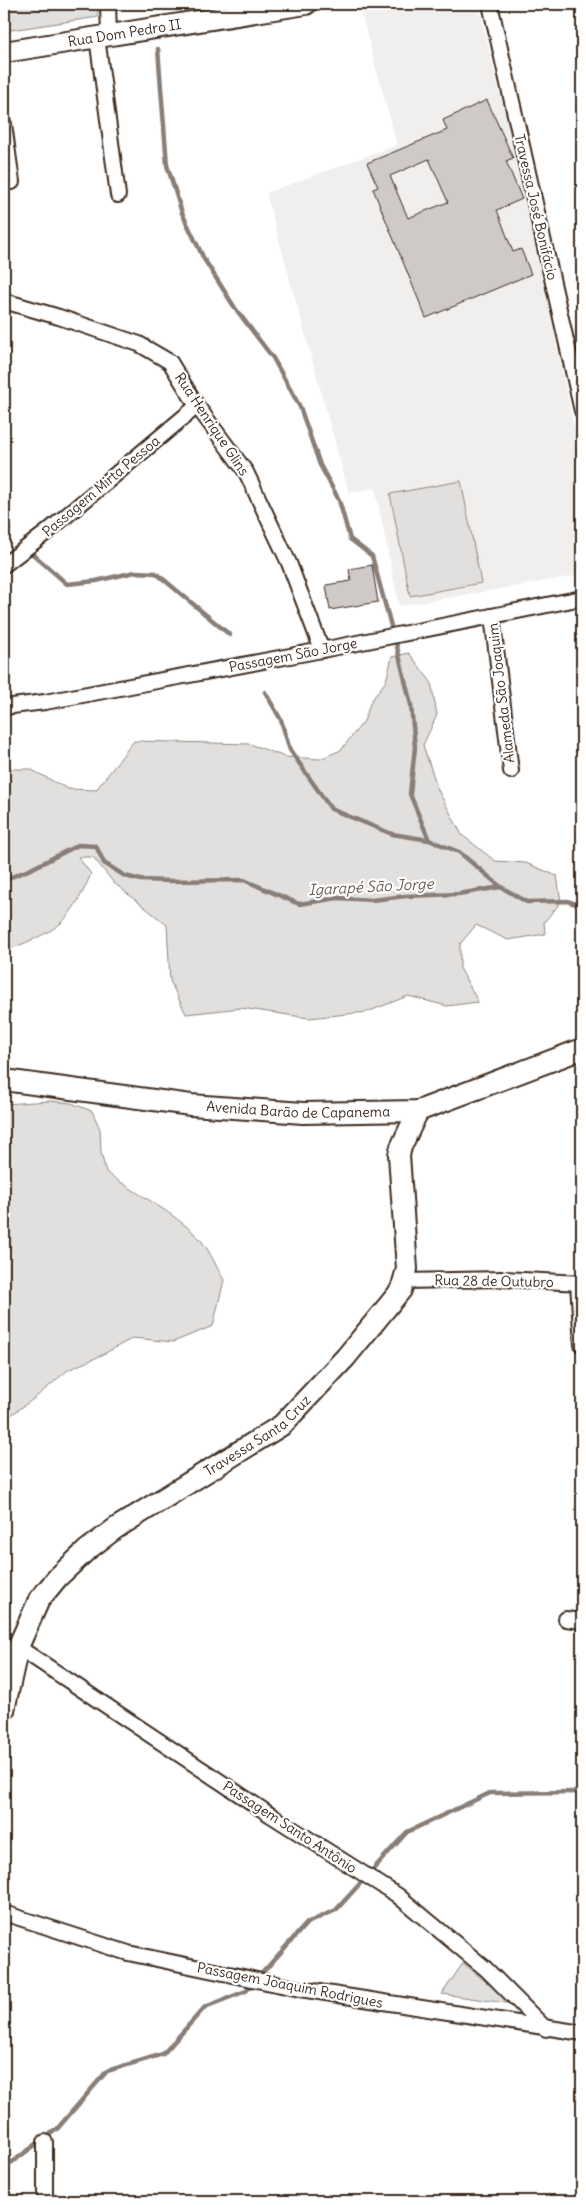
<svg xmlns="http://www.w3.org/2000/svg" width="586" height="2205" font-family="Delius,sans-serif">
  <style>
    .built { fill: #f1efee }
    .green { fill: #e2e0de; stroke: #8e857e }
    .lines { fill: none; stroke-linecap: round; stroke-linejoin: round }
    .stream { stroke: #887e77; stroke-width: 4.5 }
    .building { fill: #cfcac7; stroke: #3b2a1e; fill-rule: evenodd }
    .street-casing { stroke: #3b2a1e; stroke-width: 18 }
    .secondary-casing { stroke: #3b2a1e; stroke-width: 24 }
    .street { stroke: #fff; stroke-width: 14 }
    .secondary { stroke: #fff; stroke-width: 20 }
    .labels { text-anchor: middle; stroke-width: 4.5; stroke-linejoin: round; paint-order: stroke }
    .street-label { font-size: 14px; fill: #3b2a1e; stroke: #fff }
    .water-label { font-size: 15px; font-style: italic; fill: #685b52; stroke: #fff }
  </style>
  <rect width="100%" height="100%" fill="#fff"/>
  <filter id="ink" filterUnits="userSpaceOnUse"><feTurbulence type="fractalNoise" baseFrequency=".02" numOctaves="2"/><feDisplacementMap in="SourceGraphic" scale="10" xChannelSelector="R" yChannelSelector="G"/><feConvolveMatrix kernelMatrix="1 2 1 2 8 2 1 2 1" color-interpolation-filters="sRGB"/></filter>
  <g filter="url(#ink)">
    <polygon class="built" points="401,4 478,4 523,186 582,464 582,575 399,606 375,488 349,493 266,193 397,145 360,9"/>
    <g class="green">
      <polygon points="4,4 97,4 98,17 4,31"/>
      <polygon points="175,4 215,4 175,9"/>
      <polygon points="461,481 481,583 410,596 390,494"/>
      <path d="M 409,653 L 431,682 L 437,715 L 423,745 L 438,790 L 462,835 L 495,861 L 526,863 L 557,876 L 561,902 L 544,922 L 545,934 L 508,940 L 476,925 L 460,944 L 460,968 L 478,1002 L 447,1006 L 408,996 L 367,1012 L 309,1018 L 241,1008 L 186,1014 L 170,981 L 167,925 L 114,883 L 93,857 L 78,857 L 91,874 C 83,892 74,911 60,924 C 48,934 19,946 4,951 L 4,769 L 30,769 L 68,789 L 96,790 L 134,741 L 250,744 L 285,757 L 320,759 L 341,750 L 364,721 L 371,701 L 386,681 L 392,657 Z"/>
      <path d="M 49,1101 L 71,1103 L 92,1111 L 100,1129 L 101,1152 L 106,1172 C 136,1194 171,1210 198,1237 C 209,1248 216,1267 224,1280 L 213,1326 L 173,1342 L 133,1338 L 100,1356 L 68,1370 L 36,1397 L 4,1420 L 4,1104 Z"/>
      <polygon points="463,1963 513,2004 442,1994"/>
    </g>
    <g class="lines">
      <g class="stream">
        <polyline points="158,49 167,165 182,213 204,259 235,308 273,358 300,407 320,465 339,500 350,539 372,556 391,626"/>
        <polyline points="4,523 9,530"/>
        <polyline points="27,549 67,584 96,581 135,572 156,573 230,635"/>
        <polyline points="396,643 411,705 415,747 410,794 429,840 459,852 501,887"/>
        <polyline points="265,692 281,720 290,750 331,809 392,834 429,840"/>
        <polyline points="4,880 31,869 78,845 96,846 104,863 125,876 141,880 170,881 244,880 299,904 338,898 372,900 406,896 458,894 501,887 527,902 567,901 582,906"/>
        <polyline points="4,2168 57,2129 107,2071 163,2054 205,2007 246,1991 307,1923 336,1910 407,1832 490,1793 582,1792"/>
      </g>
    </g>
    <g class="building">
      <path d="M 487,100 L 513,158 L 506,161 L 522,199 L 497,210 L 513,252 L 521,249 L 531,274 L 426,318 L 373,189 L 378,187 L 367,163 L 447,130 L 443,120 ZM 429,159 L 448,202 L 408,218 L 390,176 Z"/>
      <polygon points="372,565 378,602 330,610 326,585 351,581 349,569"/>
    </g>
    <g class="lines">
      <g class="street-casing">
        <g id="street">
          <polyline points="108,4 109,35"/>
          <polyline points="490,4 582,411"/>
          <polyline points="97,37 118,195"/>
          <polyline points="4,124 12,182"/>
          <polyline points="4,301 59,317 139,344 170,362 197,406 246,472 289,563 322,650"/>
          <polyline points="4,565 47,532 197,406"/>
          <polyline points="492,616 511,771"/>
          <polyline points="4,707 45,702 322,650 582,598"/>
          <polyline points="405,1281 503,1279 582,1283"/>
          <polyline points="578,1283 582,1345"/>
          <polyline points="566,1619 582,1621"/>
          <polyline points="18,1647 269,1814 397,1895 486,1969 546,2029"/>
          <polyline points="4,1913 128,1953 300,1989 582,2033"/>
          <polyline points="45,2142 45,2201"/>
        </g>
      </g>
      <g class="secondary-casing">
        <g id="secondary">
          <path id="s1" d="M 4,52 L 306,4"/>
          <path id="s2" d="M 4,1080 L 191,1105 L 303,1113 L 418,1111 L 582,1049"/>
          <path id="s3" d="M 4,1710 L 18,1647 L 39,1600 L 58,1577 L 87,1550 L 116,1528 L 282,1425 L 346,1357 L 401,1290 L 407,1269 L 399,1155 L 401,1147 L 418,1111"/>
        </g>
      </g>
      <use href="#street" class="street"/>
      <use href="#secondary" class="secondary"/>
    </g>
  </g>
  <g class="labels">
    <g class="street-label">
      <text dy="5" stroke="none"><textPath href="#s1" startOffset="122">Rua Dom Pedro II</textPath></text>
      <text transform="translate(536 207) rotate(77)" y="5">Travessa José Bonifácio</text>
      <text transform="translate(212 424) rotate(56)" y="5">Rua Henrique Glins</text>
      <text transform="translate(101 486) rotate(-40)" y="5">Passagem Mirta Pessoa</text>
      <text transform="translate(293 655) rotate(-11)" y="5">Passagem São Jorge</text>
      <text transform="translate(501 693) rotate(-97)" y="5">Alameda São Joaquim</text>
      <text dy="5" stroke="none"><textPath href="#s2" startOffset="296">Avenida Barão de Capanema</textPath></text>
      <text transform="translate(494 1281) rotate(1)" y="5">Rua 28 de Outubro</text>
      <text dy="5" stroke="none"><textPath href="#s3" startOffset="391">Travessa Santa Cruz</textPath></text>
      <text transform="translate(290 1827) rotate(33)" y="5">Passagem Santo Antônio</text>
      <text transform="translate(290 1985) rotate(11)" y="5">Passagem Joaquim Rodrigues</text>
    </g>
    <g class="water-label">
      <text transform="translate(371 887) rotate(-3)" y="5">Igarapé São Jorge</text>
    </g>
  </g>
  <rect width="586" height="2205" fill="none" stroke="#fff" stroke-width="20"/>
  <rect x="10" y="10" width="566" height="2185" fill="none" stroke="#3b2a1e" stroke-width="2" filter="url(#ink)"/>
</svg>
